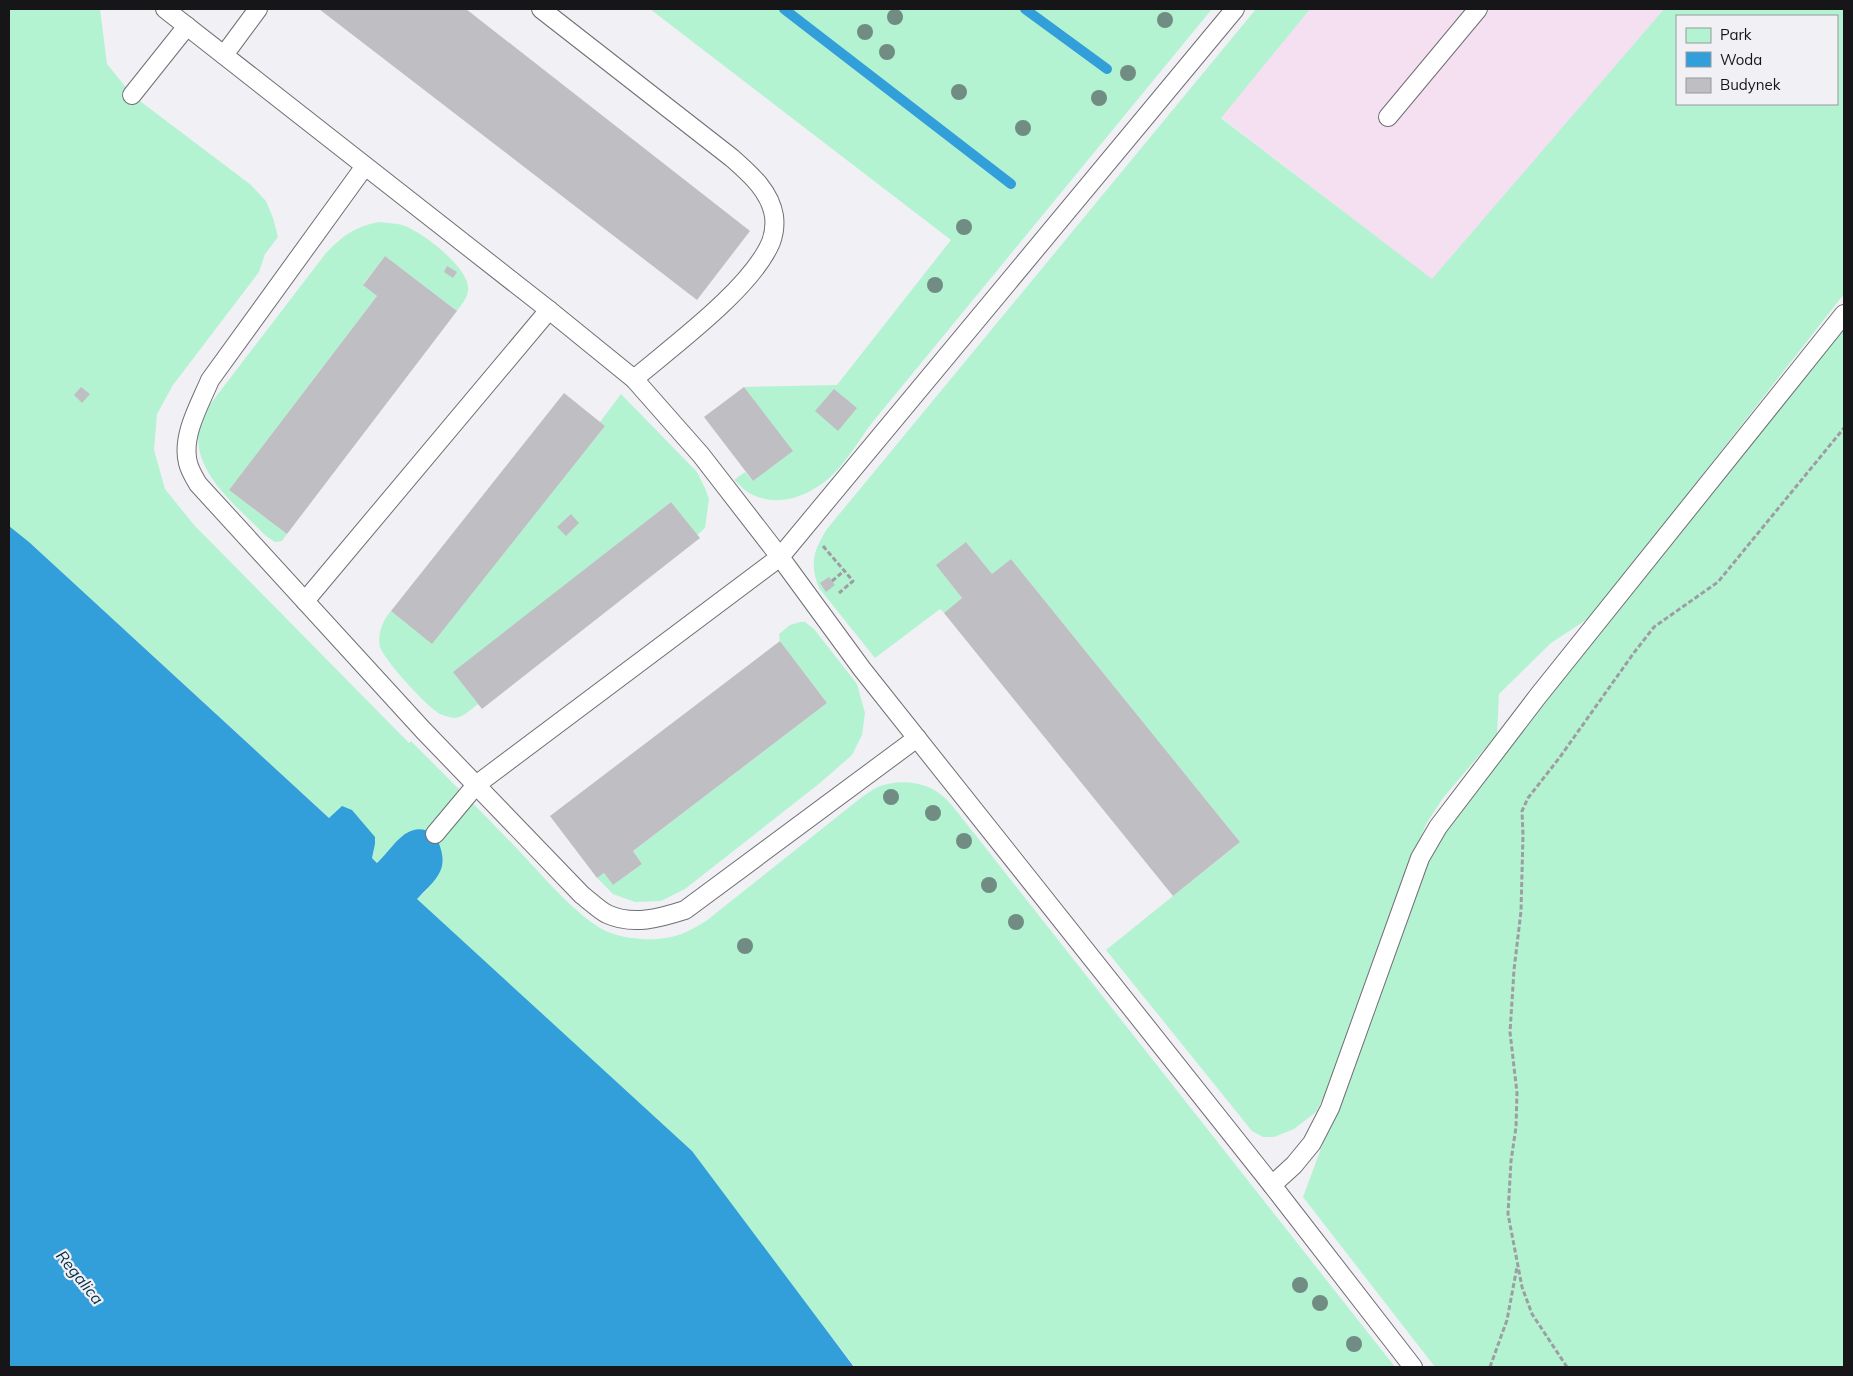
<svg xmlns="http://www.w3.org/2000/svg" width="1853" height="1376" font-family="Mulish,sans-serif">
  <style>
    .industrial { fill: #f4e0f0 }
    .green { fill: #b3f3d2; fill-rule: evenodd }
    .water { fill: #339fda }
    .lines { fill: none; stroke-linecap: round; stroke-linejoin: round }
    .stream { stroke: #339fda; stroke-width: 10 }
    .building { fill: #bfbec3 }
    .lane-casing { stroke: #706f74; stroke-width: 20 }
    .path { stroke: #9e9da1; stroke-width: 3; stroke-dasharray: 5 2.5; stroke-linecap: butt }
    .lane { stroke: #fff; stroke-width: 18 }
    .tree { fill: #708c83 }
    .labels { text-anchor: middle; stroke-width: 4.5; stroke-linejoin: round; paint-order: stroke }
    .water-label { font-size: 16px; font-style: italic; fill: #002d45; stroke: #f1f0f5 }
  </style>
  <rect width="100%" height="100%" fill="#f1f0f5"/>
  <polygon class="industrial" points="1310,9 1664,9 1432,280 1221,117"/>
  <g class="green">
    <path d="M 9,9 L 100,9 L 107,64 L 132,95 L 251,185 L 266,201 L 273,218 L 278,237 L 265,254 L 259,272 L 173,385 L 157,414 L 154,450 L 165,489 L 194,525 L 409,743 L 411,741 C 448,778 485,815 521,853 C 543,876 582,923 611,933 C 633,941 665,942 686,932 C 693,929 699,925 706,921 L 862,797 C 867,794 873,789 878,787 C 901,778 930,782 947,800 C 952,805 957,812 962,818 L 1395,1367 L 855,1367 L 720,1193 L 417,899 L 428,889 L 393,845 L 378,863 L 372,858 L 375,844 L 329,818 L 29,542 L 9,526 Z"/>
    <path d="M 650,9 L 1212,9 L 871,424 C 861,438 851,454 839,468 C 817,494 777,512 746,491 C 742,488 738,483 734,480 L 745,472 L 753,481 L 792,451 L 744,387 L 837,385 L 951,240 Z"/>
    <path d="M 1256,9 L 1310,9 L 1221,118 L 1432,279 L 1664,9 L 1844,9 L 1844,294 L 1592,616 L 1551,643 L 1499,694 L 1497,734 L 1443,798 L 1426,824 L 1410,864 L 1331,1083 L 1316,1112 L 1294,1129 L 1274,1137 L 1263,1137 L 1252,1131 L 1106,950 L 1240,842 L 1011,559 L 992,574 L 966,542 L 937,565 L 962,598 L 944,613 L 940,609 L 875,658 L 819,588 C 809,563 814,550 827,529 ZM 1677,16 L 1837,16 L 1837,104 L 1677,104 Z"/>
    <path d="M 378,222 C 386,223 394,223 402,225 C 420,230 472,269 468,291 C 467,299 461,305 457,311 L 385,256 L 363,284 L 377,296 L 229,490 L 287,534 L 282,541 L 275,542 L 266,536 C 238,507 188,470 200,425 C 202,419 205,413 208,407 L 326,253 C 344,235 353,228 378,222 Z"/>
    <polygon points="1844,323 1844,1367 1435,1367 1303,1197 1430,856 1441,832 1562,675"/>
    <path d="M 621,394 L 697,472 L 705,488 L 709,499 L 705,528 L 697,535 L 671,502 L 454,672 L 478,704 C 471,709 464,717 455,718 C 451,718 443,715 440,714 C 426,706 385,661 380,647 C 377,634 383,620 391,611 L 432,643 L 605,426 L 600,422 Z"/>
    <polygon points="800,622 805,622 814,629 857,684 865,713 862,735 852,755 820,783 685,889 661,901 635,902 613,894 597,878 604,873 613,885 642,864 633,851 827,703 780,641 779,634 790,625"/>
  </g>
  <path class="water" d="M 9,526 L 29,542 L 329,818 L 342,806 L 352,810 L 375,837 L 375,844 L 372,858 L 377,863 C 395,846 407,818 435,834 C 451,868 440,875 417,899 L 692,1151 L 854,1367 L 9,1367 Z"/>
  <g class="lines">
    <g class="stream">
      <polyline points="784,9 1011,184"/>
      <polyline points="1025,9 1107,69"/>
    </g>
  </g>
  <g class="building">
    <polygon points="319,9 466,9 750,231 697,300"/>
    <polygon points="385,256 457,311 287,534 229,490 377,296 363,285"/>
    <polygon points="447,266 457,272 453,278 444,272"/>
    <polygon points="81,387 90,394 82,403 74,395"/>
    <polygon points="744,387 793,451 753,481 704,417"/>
    <polygon points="834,389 857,408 838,431 815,411"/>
    <polygon points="564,393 605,426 432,644 391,611"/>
    <polygon points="671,502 700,538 482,709 453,672"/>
    <polygon points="571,514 579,523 566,536 557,527"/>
    <polygon points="966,542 992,574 1011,559 1240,842 1173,896 944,613 962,598 936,565"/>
    <polygon points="829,577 835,585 826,592 820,583"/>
    <polygon points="780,641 827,703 633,851 642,864 613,885 604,873 597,878 550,816"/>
  </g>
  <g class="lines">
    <g class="lane-casing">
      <g id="lane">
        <polyline points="165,9 549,310 634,379 701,455 780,557 476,785 435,834"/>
        <path d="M 541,9 L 732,158 C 750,174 770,191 774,216 C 775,224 774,234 771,242 C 752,288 673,346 634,379"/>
        <polyline points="1235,9 780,557 862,669 1272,1185 1413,1367"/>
        <polyline points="224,55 258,9"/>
        <polyline points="132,95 187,26"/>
        <polyline points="1388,117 1478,9"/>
        <path d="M 365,166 L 210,380 C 200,404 181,436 188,463 C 190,471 194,477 198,484 L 423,730 L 582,895 C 590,901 599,910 607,914 C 633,926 660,918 685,910 L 917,738"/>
        <polyline points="305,601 549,310"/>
        <polyline points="1272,1185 1294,1165 1312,1143 1330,1108 1420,858 1438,827 1538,696 1844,314"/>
      </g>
    </g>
    <g class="path">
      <polyline points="823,546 853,581 839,593"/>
      <polyline points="832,581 844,571"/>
      <polyline points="1490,1367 1507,1320 1517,1267"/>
      <polyline points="1567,1367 1532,1314 1522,1287 1508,1214 1511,1161 1516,1127 1517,1093 1510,1032 1514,970 1521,911 1523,835 1522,811 1528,798 1560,757 1633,654 1654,627 1718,582 1844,428"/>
    </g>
    <use href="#lane" class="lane"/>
  </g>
  <g class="tree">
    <circle cx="895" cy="17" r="8"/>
    <circle cx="1165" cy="20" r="8"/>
    <circle cx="865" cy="32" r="8"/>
    <circle cx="887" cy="52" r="8"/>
    <circle cx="1128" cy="73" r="8"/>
    <circle cx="959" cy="92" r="8"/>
    <circle cx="1099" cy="98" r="8"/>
    <circle cx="1023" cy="128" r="8"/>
    <circle cx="964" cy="227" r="8"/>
    <circle cx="935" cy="285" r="8"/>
    <circle cx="891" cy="797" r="8"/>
    <circle cx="933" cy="813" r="8"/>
    <circle cx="964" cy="841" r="8"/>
    <circle cx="989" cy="885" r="8"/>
    <circle cx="1016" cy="922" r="8"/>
    <circle cx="745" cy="946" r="8"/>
    <circle cx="1300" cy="1285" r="8"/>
    <circle cx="1320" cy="1303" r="8"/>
    <circle cx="1354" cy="1344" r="8"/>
  </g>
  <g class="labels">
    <g class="water-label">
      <text transform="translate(80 1277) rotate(51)" y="6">Regalica</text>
    </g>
  </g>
  <rect width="1853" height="1376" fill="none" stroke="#161618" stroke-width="20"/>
  <rect x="1676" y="15" width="162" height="90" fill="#f1f0f5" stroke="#99999d"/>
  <rect x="1686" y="28" width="25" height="15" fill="#b3f3d2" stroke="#99999d"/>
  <text x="1720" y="40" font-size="15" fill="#161618">Park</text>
  <rect x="1686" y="52" width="25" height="15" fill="#339fda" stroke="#99999d"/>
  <text x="1720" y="65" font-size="15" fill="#161618">Woda</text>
  <rect x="1686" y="78" width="25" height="15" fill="#bfbec3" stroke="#99999d"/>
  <text x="1720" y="90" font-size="15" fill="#161618">Budynek</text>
</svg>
